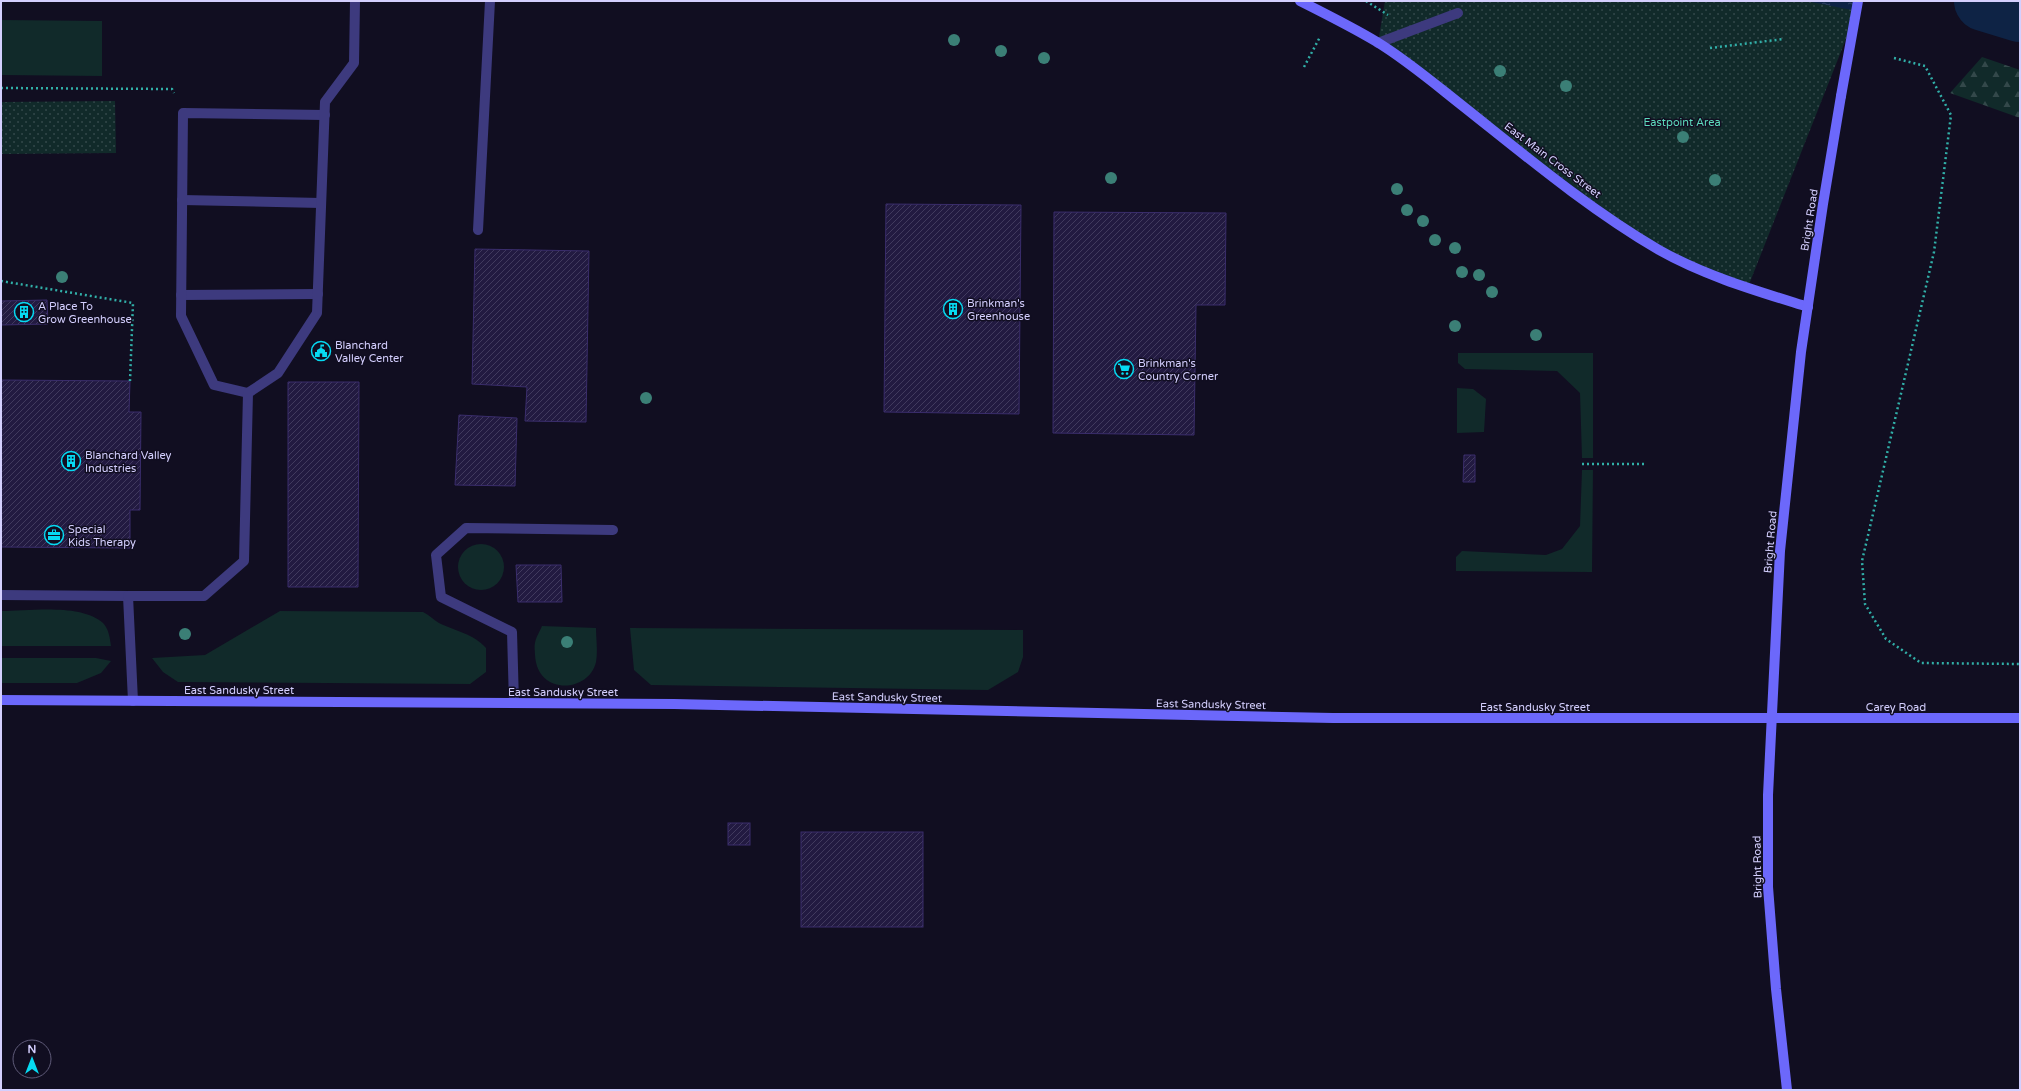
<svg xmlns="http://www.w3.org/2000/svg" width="2021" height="1091" font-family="'Varela Round',sans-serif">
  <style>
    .green { fill: #112a2a }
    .forest { fill: url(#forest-firs) }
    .park { fill: url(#park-dots) }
    .water { fill: url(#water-ripples) }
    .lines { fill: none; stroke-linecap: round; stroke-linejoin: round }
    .river { stroke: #0e2345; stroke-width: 60 }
    .building { fill: url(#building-hatch); stroke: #3a2d6c }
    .path { stroke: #31afa8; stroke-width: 2.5; stroke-dasharray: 2 3; stroke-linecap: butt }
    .lane { stroke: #3d3a7e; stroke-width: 10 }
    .secondary { stroke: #6c68fb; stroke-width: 10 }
    .secondary-bridge { stroke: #6c68fb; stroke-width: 10 }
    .tree { fill: #3b7f76 }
    .labels { text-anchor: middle; stroke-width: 3; stroke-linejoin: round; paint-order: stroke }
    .park-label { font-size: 11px; fill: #5ddbbc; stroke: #110e21 }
    .street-label { font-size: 11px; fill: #d4cffe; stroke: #110e21 }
    .poi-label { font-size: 11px; fill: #d4cffe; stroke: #110e21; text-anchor: start }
  </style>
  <defs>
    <pattern id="forest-firs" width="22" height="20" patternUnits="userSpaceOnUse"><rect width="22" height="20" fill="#112a2a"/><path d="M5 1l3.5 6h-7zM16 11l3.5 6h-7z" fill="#33484a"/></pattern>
    <pattern id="park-dots" width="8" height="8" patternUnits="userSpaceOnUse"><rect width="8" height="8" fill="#112a2a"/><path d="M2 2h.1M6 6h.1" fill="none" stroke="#33484a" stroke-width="1.8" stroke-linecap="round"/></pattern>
    <pattern id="water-ripples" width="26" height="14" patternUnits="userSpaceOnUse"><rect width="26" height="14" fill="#0e2345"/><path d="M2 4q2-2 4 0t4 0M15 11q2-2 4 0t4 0" fill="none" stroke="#304261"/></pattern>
    <pattern id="building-hatch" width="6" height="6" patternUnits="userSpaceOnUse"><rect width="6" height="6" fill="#221a41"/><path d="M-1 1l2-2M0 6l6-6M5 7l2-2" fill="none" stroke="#413a5e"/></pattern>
  </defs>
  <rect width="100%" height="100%" fill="#110e21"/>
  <g class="green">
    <polygon points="1,20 102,21 102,76 1,75"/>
    <polygon points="1458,353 1593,353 1593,458 1582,458 1580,393 1557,371 1465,369 1458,363"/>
    <polygon points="1457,388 1473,389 1486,399 1484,432 1457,433"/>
    <polygon points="1582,470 1593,470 1592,572 1456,571 1456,557 1462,551 1546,555 1562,549 1580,526"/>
    <circle cx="481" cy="567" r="23"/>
    <path d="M 1,611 C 29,611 81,603 103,623 C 109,629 110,639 111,646 L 1,646 Z"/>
    <path d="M 280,611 L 423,612 C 429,615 434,620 439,623 C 455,631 474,634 486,648 L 486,672 L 470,684 L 178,682 L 163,672 L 152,658 L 205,655 Z"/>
    <path d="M 542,626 L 596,628 C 596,638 598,652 596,662 C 589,693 537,696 535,655 C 535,651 534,647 535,643 C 536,637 540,631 542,626 Z"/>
    <polygon points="630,628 1023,630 1023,657 1018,672 988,690 651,685 634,670"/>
    <polygon points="1,658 96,658 111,661 101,673 77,683 1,683"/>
  </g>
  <polygon class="forest" points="1982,57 2020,70 2020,118 1950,93"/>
  <g class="park">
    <polygon points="1385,1 1858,1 1857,11 1748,287 1660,250 1378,43"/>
    <polygon points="115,101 116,153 1,154 1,102"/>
  </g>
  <polygon class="water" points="1806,1 1858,1 1857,11"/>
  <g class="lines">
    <polyline class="river" points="1984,1 2020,12"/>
  </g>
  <g class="building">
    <polygon points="886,204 1021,205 1019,414 884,412"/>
    <polygon points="1054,212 1226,213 1225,305 1196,305 1194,435 1053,433"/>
    <polygon points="475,249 589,251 586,422 525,421 527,387 472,384"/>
    <polygon points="47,300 48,324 1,325 1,301"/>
    <polygon points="1,380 130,381 129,412 141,412 140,510 130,510 130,548 1,547"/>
    <polygon points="288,382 359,382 358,587 288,587"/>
    <polygon points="459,415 517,418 515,486 455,485"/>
    <polygon points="1464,455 1475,455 1475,482 1463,482"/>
    <polygon points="516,565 561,565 562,602 518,602"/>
    <rect x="728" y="823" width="22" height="22"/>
    <rect x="801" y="832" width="122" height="95"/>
  </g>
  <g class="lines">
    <g class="path">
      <polyline points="1366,1 1388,15"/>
      <polyline points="1710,48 1784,39"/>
      <polyline points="1894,58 1925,66 1951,115 1934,252 1862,561 1865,604 1886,639 1921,663 2020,664"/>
      <polyline points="1304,67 1320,37"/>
      <polyline points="1,88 172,89 174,93"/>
      <polyline points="1,281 133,303 130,381"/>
      <polyline points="1582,464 1646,464"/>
    </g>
    <g class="lane">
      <polyline points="1378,43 1458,13"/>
      <polyline points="182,200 321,203"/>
      <polyline points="478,230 490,1"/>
      <polyline points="181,295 318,294"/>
      <polyline points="248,393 214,385 181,316 183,113 325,115"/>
      <polyline points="1,595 128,596 133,701"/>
      <polyline points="128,596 204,596 244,561 248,393 278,373 317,313 325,102 354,63 355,1"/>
      <polyline points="514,703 512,632 441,597 436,555 466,528 613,530"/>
    </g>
    <g class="secondary">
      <path d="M 1300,1 C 1326,14 1352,27 1377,42 C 1408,61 1436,85 1464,107 C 1527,157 1589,209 1659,250 C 1705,276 1757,291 1808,307"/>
      <polyline points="1,700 674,704 1333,718 2020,718"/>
      <polyline points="1787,1090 1776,989 1768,887 1768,795 1780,551 1801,352 1823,204 1841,96"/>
    </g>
    <polyline class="secondary-bridge" points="1841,96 1858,1"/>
  </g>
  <g class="tree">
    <circle cx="954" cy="40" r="6"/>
    <circle cx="1001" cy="51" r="6"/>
    <circle cx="1044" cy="58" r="6"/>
    <circle cx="1500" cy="71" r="6"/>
    <circle cx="1566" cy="86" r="6"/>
    <circle cx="1683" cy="137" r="6"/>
    <circle cx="1111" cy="178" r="6"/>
    <circle cx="1715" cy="180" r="6"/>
    <circle cx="1397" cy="189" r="6"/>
    <circle cx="1407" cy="210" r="6"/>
    <circle cx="1423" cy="221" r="6"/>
    <circle cx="1435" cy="240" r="6"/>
    <circle cx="1455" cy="248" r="6"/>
    <circle cx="1462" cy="272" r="6"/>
    <circle cx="1479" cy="275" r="6"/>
    <circle cx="62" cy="277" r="6"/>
    <circle cx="1492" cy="292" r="6"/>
    <circle cx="1455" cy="326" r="6"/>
    <circle cx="1536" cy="335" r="6"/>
    <circle cx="646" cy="398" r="6"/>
    <circle cx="185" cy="634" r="6"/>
    <circle cx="567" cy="642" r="6"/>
  </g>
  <defs>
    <g id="building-ring" transform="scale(1)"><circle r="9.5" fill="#110e21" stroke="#06daf2" stroke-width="1.5"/><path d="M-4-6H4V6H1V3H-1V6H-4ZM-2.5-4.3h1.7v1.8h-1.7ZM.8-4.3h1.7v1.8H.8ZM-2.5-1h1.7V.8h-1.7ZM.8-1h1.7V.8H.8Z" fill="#06daf2"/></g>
    <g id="civic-ring" transform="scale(1)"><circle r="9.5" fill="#110e21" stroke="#06daf2" stroke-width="1.5"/><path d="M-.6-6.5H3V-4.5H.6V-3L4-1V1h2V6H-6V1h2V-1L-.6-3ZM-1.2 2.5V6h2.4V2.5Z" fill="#06daf2"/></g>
    <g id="supermarket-ring" transform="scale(1)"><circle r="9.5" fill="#110e21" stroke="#06daf2" stroke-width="1.5"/><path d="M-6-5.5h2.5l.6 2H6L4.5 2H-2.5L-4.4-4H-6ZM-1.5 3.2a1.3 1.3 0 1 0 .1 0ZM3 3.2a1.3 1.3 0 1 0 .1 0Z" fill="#06daf2"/></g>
    <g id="office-ring" transform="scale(1)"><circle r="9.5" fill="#110e21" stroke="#06daf2" stroke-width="1.5"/><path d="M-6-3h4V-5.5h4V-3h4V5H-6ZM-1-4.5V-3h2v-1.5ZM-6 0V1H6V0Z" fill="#06daf2"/></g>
  </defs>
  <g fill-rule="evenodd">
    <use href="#building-ring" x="953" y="309"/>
    <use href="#building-ring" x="24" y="312"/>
    <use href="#civic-ring" x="321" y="351"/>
    <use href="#supermarket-ring" x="1124" y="369"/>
    <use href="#building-ring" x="71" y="461"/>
    <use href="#office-ring" x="54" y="535"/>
  </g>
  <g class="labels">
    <g class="park-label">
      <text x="1682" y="126">Eastpoint Area</text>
    </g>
    <g class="street-label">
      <text transform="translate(1553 160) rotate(37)" y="4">East Main Cross Street</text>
      <text transform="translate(1809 220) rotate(-81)" y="4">Bright Road</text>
      <text transform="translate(1770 542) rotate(-85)" y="4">Bright Road</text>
      <text x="239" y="694">East Sandusky Street</text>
      <text x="563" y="696">East Sandusky Street</text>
      <text transform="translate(887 697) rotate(1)" y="4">East Sandusky Street</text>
      <text transform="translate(1211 704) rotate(1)" y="4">East Sandusky Street</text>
      <text x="1535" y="711">East Sandusky Street</text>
      <text x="1896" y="711">Carey Road</text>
      <text transform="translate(1757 867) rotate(-91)" y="4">Bright Road</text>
    </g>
    <g class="poi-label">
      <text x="967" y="307">Brinkman's<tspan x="967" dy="13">Greenhouse</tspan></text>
      <text x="38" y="310">A Place To<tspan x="38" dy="13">Grow Greenhouse</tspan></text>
      <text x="335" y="349">Blanchard<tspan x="335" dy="13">Valley Center</tspan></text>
      <text x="1138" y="367">Brinkman's<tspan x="1138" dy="13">Country Corner</tspan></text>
      <text x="85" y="459">Blanchard Valley<tspan x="85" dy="13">Industries</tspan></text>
      <text x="68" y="533">Special<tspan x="68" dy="13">Kids Therapy</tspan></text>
    </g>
  </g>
  <rect width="2021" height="1091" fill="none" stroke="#d4cffe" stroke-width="4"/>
  <g transform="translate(32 1059)"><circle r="19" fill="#110e21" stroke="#5f5b79"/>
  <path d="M0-3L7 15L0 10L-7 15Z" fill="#06daf2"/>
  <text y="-6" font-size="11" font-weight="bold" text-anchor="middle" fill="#d4cffe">N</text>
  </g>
</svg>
